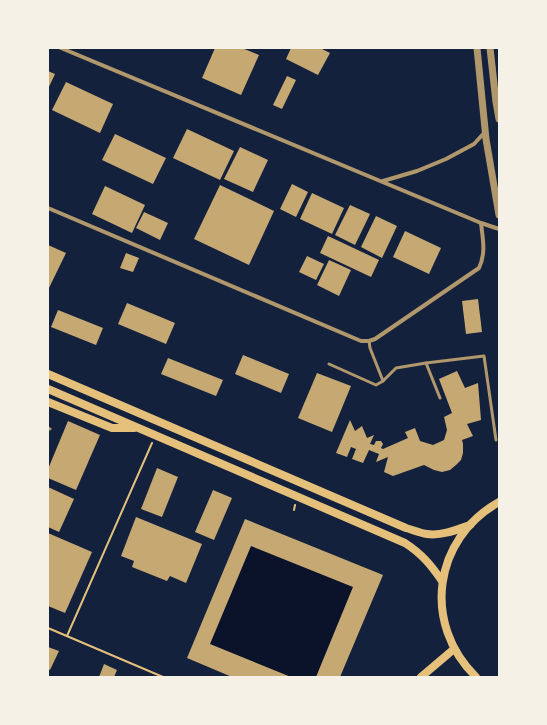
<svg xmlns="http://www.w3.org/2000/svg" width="547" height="725" font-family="Cabin,sans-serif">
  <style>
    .water { fill: #0b132b }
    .building { fill: #c6a872 }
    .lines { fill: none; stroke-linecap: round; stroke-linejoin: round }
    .path { stroke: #e5c07b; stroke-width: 2 }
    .service { stroke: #b1986c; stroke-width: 3 }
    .minor { stroke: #b1986c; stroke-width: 4 }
    .tertiary { stroke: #b1986c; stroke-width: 7 }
    .secondary { stroke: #e5c07b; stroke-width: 8 }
  </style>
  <rect width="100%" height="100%" fill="#14213d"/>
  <polygon class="water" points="251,546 353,587 316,677 291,677 210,644"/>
  <g class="building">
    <polygon points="215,48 242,48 259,55 241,95 202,78"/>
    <polygon points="291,48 320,48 330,53 318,75 286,59"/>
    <polygon points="48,71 55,74 48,89"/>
    <polygon points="287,76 296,80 282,109 273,105"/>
    <polygon points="66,82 113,104 100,133 52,110"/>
    <polygon points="187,129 234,151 220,180 173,158"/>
    <polygon points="115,134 166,158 153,184 102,160"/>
    <polygon points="240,147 268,160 253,192 224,179"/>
    <polygon points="292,184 308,192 296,217 280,209"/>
    <polygon points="220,185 274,211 249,265 194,239"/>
    <polygon points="105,186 145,205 132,233 92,214"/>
    <polygon points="312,193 344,208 332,234 300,219"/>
    <polygon points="350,205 370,214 355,245 335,235"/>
    <polygon points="144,212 168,223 160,240 136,228"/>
    <polygon points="376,216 397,226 382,258 361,247"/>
    <polygon points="405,231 441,248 429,274 393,257"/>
    <polygon points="328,236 379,260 371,277 320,253"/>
    <polygon points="48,245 66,253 48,290"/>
    <polygon points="126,253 139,258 133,272 120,268"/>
    <polygon points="307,256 324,264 316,280 299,272"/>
    <polygon points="329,260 351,270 339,296 317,285"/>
    <polygon points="478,299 482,332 466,334 462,301"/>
    <polygon points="127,303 175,323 166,344 118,324"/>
    <polygon points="58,310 103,328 96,345 51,327"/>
    <polygon points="243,355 289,374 281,393 235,374"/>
    <polygon points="168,358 223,380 216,396 161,374"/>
    <polygon points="457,371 465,388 478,383 481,420 467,424 473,436 462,440 463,444 463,453 461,460 456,465 450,470 442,472 434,470 424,465 393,476 384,472 388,457 376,462 379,454 369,450 363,463 352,459 356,449 351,447 347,457 336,453 350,420 355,431 362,426 367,438 374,435 370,444 374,445 376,441 381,441 383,444 381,448 383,449 408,438 405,432 415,428 420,441 433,445 444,440 447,430 444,417 452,413 439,379"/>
    <polygon points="317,373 351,386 332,432 298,418"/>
    <polygon points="68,421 100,435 76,490 48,478 48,469"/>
    <polygon points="157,468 178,477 162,517 141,509"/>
    <polygon points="48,487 74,499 59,532 48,527"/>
    <polygon points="213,490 232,498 214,540 195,532"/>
    <polygon points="136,517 202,544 186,583 170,576 167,581 132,567 134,561 121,556"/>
    <polygon points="245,519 383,575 340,677 316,677 353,587 251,546 210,644 291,677 232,677 187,658"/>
    <polygon points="48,533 92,552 65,613 48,606"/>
    <polygon points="48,647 59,651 50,670 48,669"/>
    <polygon points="104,664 117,670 114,677 99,677"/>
  </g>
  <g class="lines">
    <g class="path">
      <polyline points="294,510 295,505"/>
      <polyline points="48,628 163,677"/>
      <polyline points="67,636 152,443"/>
    </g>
    <g class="service">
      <polyline points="369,341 370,348 383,381"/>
      <polyline points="426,363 440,398"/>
      <polyline points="329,364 376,385 383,381 396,368 426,363 484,356 496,440"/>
      <polyline points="48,428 50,429"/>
    </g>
    <g class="minor">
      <polyline points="61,48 481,223 499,229"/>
      <polyline points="383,181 417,171 446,159 474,144 485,132"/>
      <path d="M 48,208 L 361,341 L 369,341 L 375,339 L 479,268 C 486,253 483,240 481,223"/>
    </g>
    <g class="tertiary">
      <polyline points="477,48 486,139 499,215"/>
      <polyline points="490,48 496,102 499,119"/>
    </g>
    <g class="secondary">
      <path d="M 48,374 L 406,528 C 413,530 420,533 427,534 C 442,536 456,530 470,525"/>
      <path d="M 48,389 L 405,543 C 422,554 431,565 442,581"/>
      <polyline points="48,402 112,428 134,428"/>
      <polyline points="421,677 454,649"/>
      <path d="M 476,677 C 422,624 433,539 499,502"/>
    </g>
  </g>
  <rect width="547" height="725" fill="none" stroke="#f6f1e7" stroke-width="98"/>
</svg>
